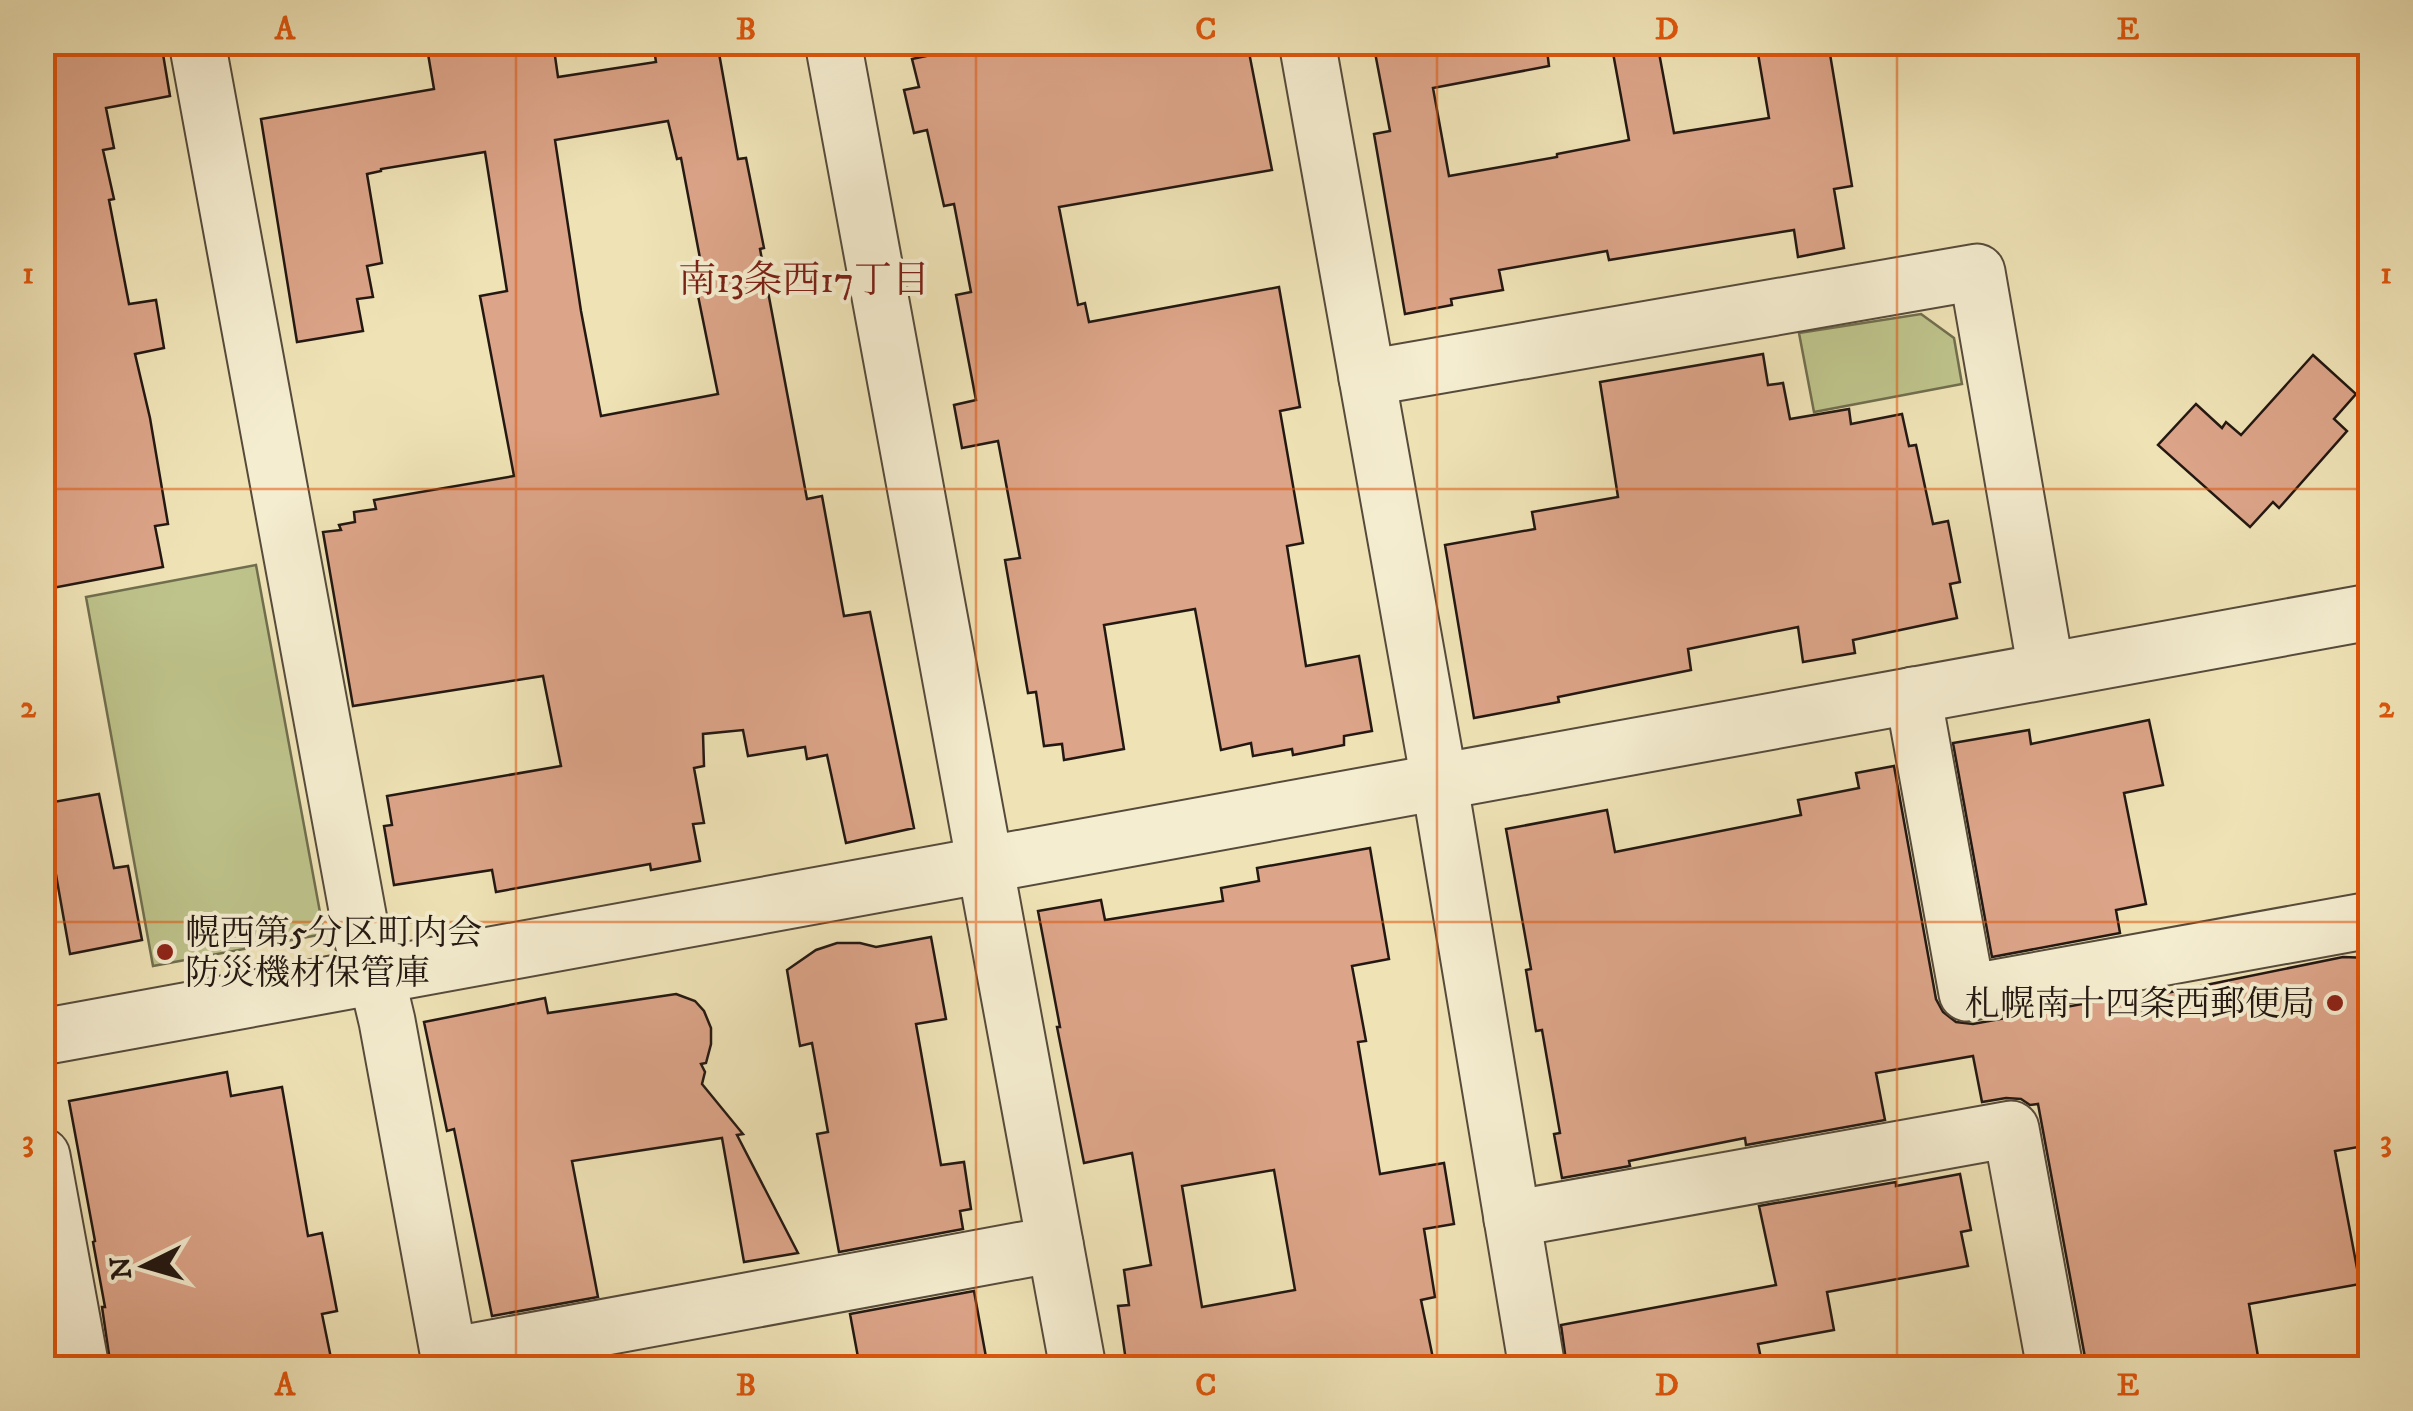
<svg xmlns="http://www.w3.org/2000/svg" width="2413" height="1411" font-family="'IM FELL DW Pica','Noto Serif JP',serif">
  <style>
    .green { fill: #bec38b; stroke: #706e4e; stroke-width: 2.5 }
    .building { fill: #dca488; stroke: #231812; stroke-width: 2.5; fill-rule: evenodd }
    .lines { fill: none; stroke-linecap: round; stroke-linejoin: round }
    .street-casing { stroke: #564b3b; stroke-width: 59 }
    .street { stroke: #f5edd0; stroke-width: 55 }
    .grid { fill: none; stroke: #de560c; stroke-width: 2.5; stroke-opacity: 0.55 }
    .poi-dot { fill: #8f2418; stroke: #f5edd0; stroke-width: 4 }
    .labels { text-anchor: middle; stroke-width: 8; stroke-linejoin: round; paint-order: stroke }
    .poi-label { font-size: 35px; fill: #231812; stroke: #f5edd0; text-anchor: start }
    .neighbourhood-label { font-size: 38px; fill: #7a1f14; stroke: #f5edd0 }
    .neatline { fill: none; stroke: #de560c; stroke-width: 4 }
    .grid-label { font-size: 32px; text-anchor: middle; font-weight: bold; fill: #de560c }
  </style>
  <rect width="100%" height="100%" fill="#efe3b6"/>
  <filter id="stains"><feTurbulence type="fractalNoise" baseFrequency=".002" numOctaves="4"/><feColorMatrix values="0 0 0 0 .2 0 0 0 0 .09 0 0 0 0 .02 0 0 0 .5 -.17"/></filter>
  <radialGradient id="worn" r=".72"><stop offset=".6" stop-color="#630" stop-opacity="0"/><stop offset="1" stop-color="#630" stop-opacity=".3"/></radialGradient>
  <g class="green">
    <polygon points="1921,314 1954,338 1962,384 1814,412 1799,333"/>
    <polygon points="256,565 324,934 153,966 86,597"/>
  </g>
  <g class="building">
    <polygon points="84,42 161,42 170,96 106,108 114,148 103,150 114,199 109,200 129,304 156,300 164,348 135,354 150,418 168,524 155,526 163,567 42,590 42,50"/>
    <path d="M 426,42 L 553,42 L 558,77 L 656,62 L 653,42 L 717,42 L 738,159 L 746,158 L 764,248 L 760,249 L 807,499 L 822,496 L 844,616 L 870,612 L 914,828 L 846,843 L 827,755 L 807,759 L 805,747 L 748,756 L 743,730 L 703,734 L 704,766 L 694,768 L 704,823 L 693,824 L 700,861 L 651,870 L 650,864 L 496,892 L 492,870 L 394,885 L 384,826 L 392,825 L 387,796 L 561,766 L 543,676 L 353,706 L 323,532 L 341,530 L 339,525 L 355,522 L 354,512 L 376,509 L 374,500 L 514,476 L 480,296 L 507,291 L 485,152 L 381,169 L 381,171 L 367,174 L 382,263 L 367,266 L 373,297 L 357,299 L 363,331 L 297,342 L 261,119 L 434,89 ZM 668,121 L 677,159 L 681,158 L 703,274 L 694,276 L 718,394 L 601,416 L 581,311 L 555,140 Z"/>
    <polygon points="992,42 1247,42 1272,170 1059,207 1078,305 1085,303 1089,322 1279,287 1300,407 1280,411 1303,543 1287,546 1306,666 1359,656 1372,731 1344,736 1344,745 1293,755 1292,749 1253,756 1251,743 1221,750 1195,609 1104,625 1124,749 1064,760 1062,744 1044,746 1036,692 1028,693 1005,560 1020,558 998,441 962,448 954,405 976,400 956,295 971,292 954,204 944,206 927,130 914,133 904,90 919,87 912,59"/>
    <polygon points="1373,42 1546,42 1549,66 1433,88 1449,176 1557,157 1557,154 1629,140 1611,42 1657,42 1674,133 1769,118 1756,42 1828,42 1852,186 1834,189 1844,248 1798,257 1794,230 1609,260 1607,251 1499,270 1503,290 1451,299 1452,305 1405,314 1374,134 1390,131"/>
    <polygon points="1763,354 1768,385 1783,383 1790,419 1849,409 1851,424 1902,414 1909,446 1916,445 1933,524 1948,521 1960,582 1950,584 1957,618 1853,640 1855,653 1803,662 1798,627 1688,649 1691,670 1558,697 1559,702 1474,718 1445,545 1535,529 1532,512 1618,497 1600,382"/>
    <polygon points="2313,355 2356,394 2334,419 2347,431 2279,508 2273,502 2250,527 2158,445 2196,404 2222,428 2226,422 2241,435"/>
    <polygon points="2149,720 2163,785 2124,793 2146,904 2116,910 2120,933 1992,957 1953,743 2029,730 2031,744"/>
    <polygon points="1894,766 1936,999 1943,1012 1956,1022 1973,1024 2131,995 2132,1000 2343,957 2370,958 2370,1145 2335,1151 2360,1284 2249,1304 2260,1368 2087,1368 2038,1104 2030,1105 2021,1099 2006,1098 1982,1102 1973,1056 1876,1073 1885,1120 1746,1145 1745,1138 1629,1161 1630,1166 1562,1178 1554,1134 1560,1133 1542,1030 1536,1031 1526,970 1531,969 1506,829 1607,810 1615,852 1801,815 1798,800 1859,788 1856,773"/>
    <polygon points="99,794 114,868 128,866 142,940 70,954 53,858 42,860 42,804"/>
    <path d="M 1370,848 L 1389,959 L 1352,966 L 1366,1041 L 1358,1042 L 1380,1174 L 1444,1163 L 1454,1224 L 1424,1229 L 1435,1297 L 1421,1300 L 1435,1368 L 1127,1368 L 1118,1306 L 1129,1305 L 1124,1270 L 1151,1265 L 1132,1153 L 1084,1163 L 1057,1027 L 1060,1027 L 1038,911 L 1101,900 L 1105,920 L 1223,901 L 1221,888 L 1259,881 L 1257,868 ZM 1274,1170 L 1295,1290 L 1202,1307 L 1182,1186 Z"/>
    <polygon points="931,937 946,1019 916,1024 941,1165 964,1162 971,1209 960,1211 963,1229 839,1252 817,1134 828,1132 812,1043 800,1046 787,970 816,950 837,943 860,943 876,947"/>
    <polygon points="676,994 695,1001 704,1011 711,1028 711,1044 706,1063 701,1064 705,1072 702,1084 743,1134 737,1135 798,1253 744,1262 722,1138 572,1161 598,1297 492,1316 454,1129 447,1131 424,1022 545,998 548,1013"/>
    <polygon points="227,1072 231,1096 282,1087 308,1236 322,1233 337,1311 322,1314 333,1368 111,1368 102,1307 105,1307 93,1242 95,1241 69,1101"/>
    <polygon points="1960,1174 1971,1230 1961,1232 1968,1266 1827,1292 1834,1330 1758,1344 1763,1368 1567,1368 1561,1325 1776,1285 1759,1206 1896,1182 1896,1186"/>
    <polygon points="974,1291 988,1368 860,1368 850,1314"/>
  </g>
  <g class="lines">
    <g class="street-casing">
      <g id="street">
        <polyline points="197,42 363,942 376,975 387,1021 451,1368"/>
        <polyline points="833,42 1078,1368"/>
        <polyline points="1307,42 1439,780 1537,1368"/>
        <polyline points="1367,378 1977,272 2046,670"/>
        <polyline points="1913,695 1967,993 2370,920"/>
        <polyline points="42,1037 2370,612"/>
        <polyline points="42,1156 81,1368"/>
        <polyline points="1512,1219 2011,1129 2055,1368"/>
        <polyline points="449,1356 1055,1244"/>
      </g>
    </g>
    <use href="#street" class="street"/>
  </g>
  <path class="grid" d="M 516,42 L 516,1368M 976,42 L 976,1368M 1437,42 L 1437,1368M 1897,42 L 1897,1368M 42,489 L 2370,489M 42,922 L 2370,922"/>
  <g class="poi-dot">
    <circle cx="165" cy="952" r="10"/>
    <circle cx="2335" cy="1003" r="10"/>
  </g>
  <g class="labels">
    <g class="poi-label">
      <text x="185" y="944">幌西第5分区町内会<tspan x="185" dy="40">防災機材保管庫</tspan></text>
      <text x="2315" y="1015" text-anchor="end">札幌南十四条西郵便局</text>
    </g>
    <g class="neighbourhood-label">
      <text x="804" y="292">南13条西17丁目</text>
    </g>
  </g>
  <rect width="2413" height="1411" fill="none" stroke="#efe3b6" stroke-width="110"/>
  <g transform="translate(145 1266) rotate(265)" stroke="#f5edd0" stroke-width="8" paint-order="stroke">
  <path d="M0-8L18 38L0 25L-18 38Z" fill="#231812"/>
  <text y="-15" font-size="28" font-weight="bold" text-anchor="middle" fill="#231812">N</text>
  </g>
  <rect x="55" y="55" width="2303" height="1301" class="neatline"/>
  <g class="grid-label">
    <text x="285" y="39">A</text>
    <text x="746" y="39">B</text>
    <text x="1206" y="39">C</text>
    <text x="1667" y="39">D</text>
    <text x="2128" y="39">E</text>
    <text x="28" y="283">1</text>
    <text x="2386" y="283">1</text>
    <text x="28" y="717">2</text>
    <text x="2386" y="717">2</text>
    <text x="28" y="1151">3</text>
    <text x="2386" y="1151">3</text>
    <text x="285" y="1395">A</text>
    <text x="746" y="1395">B</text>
    <text x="1206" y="1395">C</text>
    <text x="1667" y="1395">D</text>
    <text x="2128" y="1395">E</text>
  </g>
  <rect width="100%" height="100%" filter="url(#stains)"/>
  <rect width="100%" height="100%" fill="url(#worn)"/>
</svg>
